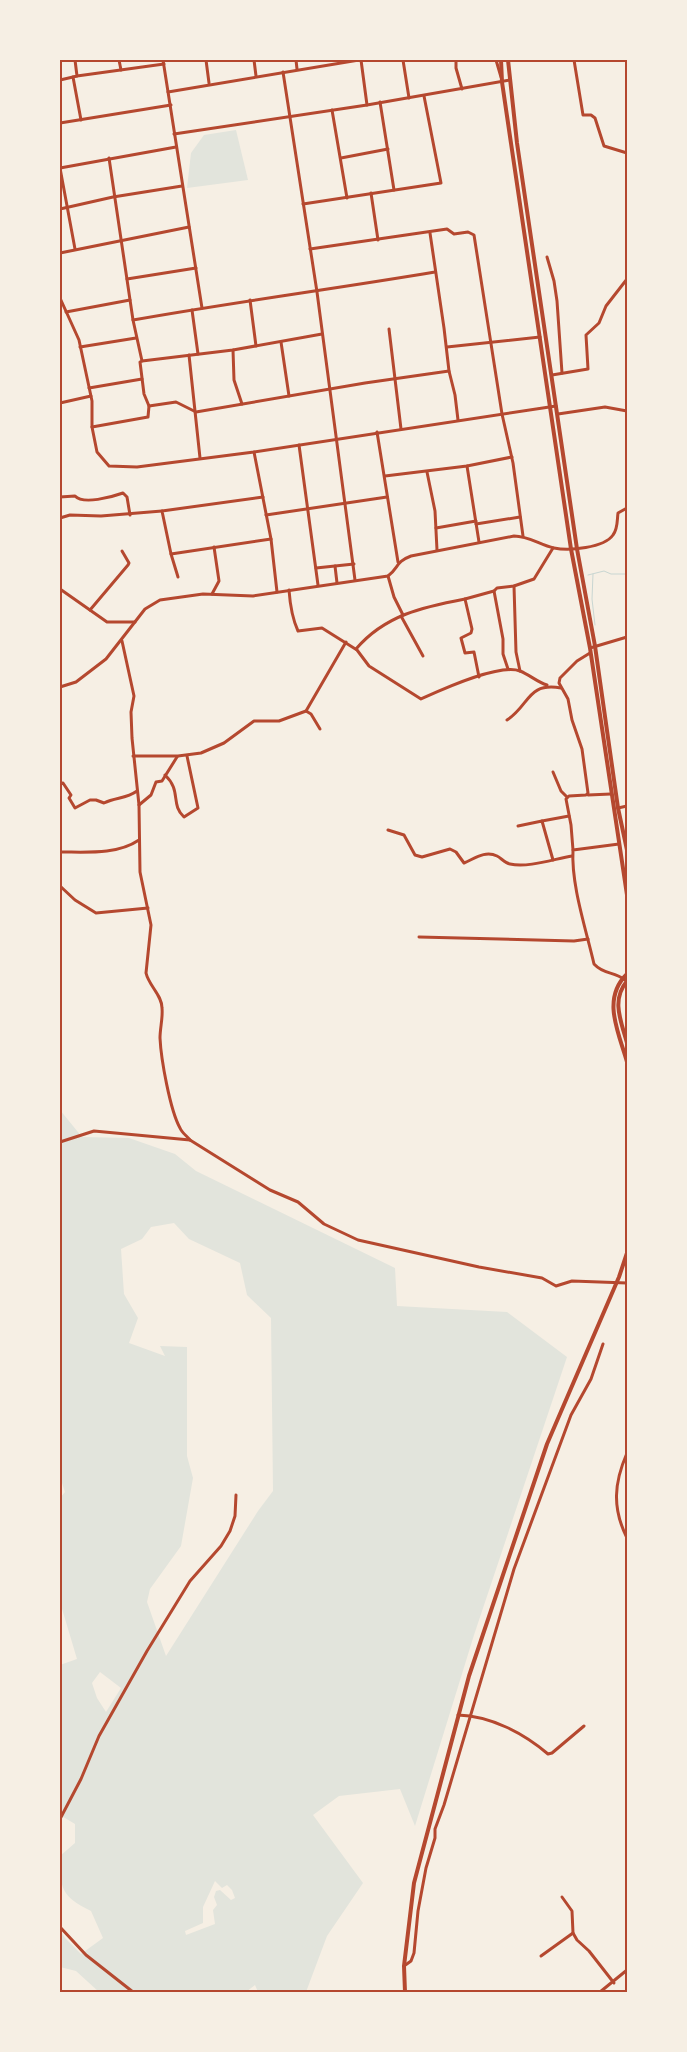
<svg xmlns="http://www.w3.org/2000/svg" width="687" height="2052" font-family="Lato,sans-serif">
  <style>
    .green { fill: #e2e4dc; fill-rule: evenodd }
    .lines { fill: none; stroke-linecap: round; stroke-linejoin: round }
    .stream { stroke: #c9d6d2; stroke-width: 1 }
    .minor { stroke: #b5482f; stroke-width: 3 }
    .secondary { stroke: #b5482f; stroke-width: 4 }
    .neatline { fill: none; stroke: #b5482f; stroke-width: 2 }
  </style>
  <rect width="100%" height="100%" fill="#f6efe4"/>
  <g class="green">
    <polygon points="236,130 248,180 187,188 191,153 204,135"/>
    <path d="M 60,1110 L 82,1137 L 129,1138 L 175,1154 L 196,1171 L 395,1268 L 397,1306 L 507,1312 L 567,1357 L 474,1635 L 415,1826 L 400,1789 L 339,1796 L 313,1815 L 363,1883 L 327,1936 L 306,1992 L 258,1992 L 255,1985 L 246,1992 L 99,1992 L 76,1971 L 60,1967 L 60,1930 L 65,1938 L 81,1954 L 103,1938 L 91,1911 C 61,1896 60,1889 60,1856 L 75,1843 L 75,1824 L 60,1815 L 60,1665 L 77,1659 L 60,1602 L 60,1498 L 65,1492 L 60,1477 ZM 174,1223 L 189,1239 L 240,1263 L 247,1295 L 271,1318 L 273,1491 L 258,1511 L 166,1656 L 147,1602 L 150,1589 L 181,1546 L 193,1478 L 187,1456 L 187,1347 L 160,1346 L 165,1356 L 129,1343 L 138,1318 L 124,1294 L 121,1249 L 142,1239 L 151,1227 ZM 100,1672 L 121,1688 L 106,1712 L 97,1698 L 92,1683 ZM 215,1881 L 222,1888 L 227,1885 L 232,1890 L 235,1898 L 231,1900 L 220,1890 L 216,1891 L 214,1897 L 217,1905 L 213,1910 L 215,1924 L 186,1935 L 185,1931 L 203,1923 L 203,1907 Z"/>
  </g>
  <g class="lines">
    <g class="stream">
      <polyline points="593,574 592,599 595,625"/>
      <polyline points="588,575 604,571 611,574 627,574"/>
    </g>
    <g class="minor">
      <polyline points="75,60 77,76 73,77 81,120"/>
      <polyline points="119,60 121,70"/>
      <polyline points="163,60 202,308"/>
      <polyline points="206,60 209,83"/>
      <polyline points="254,60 256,76"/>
      <polyline points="296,60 297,69"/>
      <polyline points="361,60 367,105"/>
      <polyline points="403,60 409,98"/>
      <polyline points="456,60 456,68 462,89"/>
      <polyline points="496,60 501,77"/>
      <polyline points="574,60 583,115 591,115 595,118 604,146 627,153"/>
      <polyline points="283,72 317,292 355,580"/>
      <polyline points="77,76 164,64"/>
      <polyline points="60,80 73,77"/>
      <polyline points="168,92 359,60"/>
      <polyline points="380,102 394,190"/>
      <polyline points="332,110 347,198"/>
      <polyline points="60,123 171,105"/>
      <polyline points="174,134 367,105 510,80"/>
      <polyline points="109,158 133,320 142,361 140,362 144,394 149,406 176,402 196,412 365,383 449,371"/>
      <polyline points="341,158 388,149"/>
      <polyline points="60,168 176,147"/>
      <polyline points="60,168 75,249"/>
      <polyline points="371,193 378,240"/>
      <polyline points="303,204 441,183 424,96"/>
      <polyline points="60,209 113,197 182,186"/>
      <polyline points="430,233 444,328 449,371 455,395 458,420"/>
      <polyline points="310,249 447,229 454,234 468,232 474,235 502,414 513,463 523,536"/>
      <polyline points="60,253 189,227"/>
      <polyline points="547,257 554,281 557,301 562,373"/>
      <polyline points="127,279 196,268"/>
      <polyline points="60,298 79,340 92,401 92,427 97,452 109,466 137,467 254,452 556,406"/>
      <polyline points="250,300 256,346"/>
      <polyline points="192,310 198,354"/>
      <polyline points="66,312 130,300"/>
      <path d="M 133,320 C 234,302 334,289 435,272"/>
      <polyline points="389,329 401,429"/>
      <polyline points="281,342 289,396"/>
      <polyline points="80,347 136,338"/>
      <polyline points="447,347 540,337"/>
      <polyline points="233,350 234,380 242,404"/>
      <polyline points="189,355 200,458"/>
      <polyline points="142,361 233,350 322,334"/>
      <polyline points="552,375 588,369 586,335 599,323 606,306 627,279"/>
      <polyline points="89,388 142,379"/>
      <polyline points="60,403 91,396"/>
      <polyline points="558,414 605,407 627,411"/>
      <polyline points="92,427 148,417 149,406"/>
      <polyline points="377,432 398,562"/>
      <polyline points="299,445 318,585"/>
      <polyline points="254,452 271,539 277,592"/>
      <polyline points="467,466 479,542"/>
      <polyline points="427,472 435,511 437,550"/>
      <polyline points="385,476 467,466 512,457"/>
      <path d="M 60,497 L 75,496 C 83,505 112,497 123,493 L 127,497 L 130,515"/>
      <polyline points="263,497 162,511 171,554 271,539"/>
      <polyline points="266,515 387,497"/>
      <polyline points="60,518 70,515 101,516 162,511"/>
      <polyline points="476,524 520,517"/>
      <polyline points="436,528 476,521"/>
      <polyline points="171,554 178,577"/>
      <polyline points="335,566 337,583"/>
      <polyline points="316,568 354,564"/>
      <polyline points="388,576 394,597 403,615"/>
      <polyline points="514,586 516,652 520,671"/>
      <polyline points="60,589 107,622 135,622"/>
      <path d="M 289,590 C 290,604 292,618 298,631 L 322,628 L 357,650 L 369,666 L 421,699 C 441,690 499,663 520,671 C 530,675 537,682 547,685"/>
      <polyline points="494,591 503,639 503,654 508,669"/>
      <polyline points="212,594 219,581 214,547"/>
      <polyline points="90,610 128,565 129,563 122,551"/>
      <polyline points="401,616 423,656"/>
      <path d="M 122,641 L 134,696 L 131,712 L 132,738 L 139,805 L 140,872 L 151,925 L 146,973 C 149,986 162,995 162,1008 C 163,1018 160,1028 160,1038 C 161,1059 170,1110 180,1128 C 182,1133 187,1136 190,1140"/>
      <polyline points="590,648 627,637"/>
      <path d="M 356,649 C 385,615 423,607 465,599"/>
      <polyline points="479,677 474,652 465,653 461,638 471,633 472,629 465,599 494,591 497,588 514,586 534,579 553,548"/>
      <path d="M 60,687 L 76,682 L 106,659 L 145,609 L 160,600 L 203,594 L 253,596 L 388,576 C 399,568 395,562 411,556 L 514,536 C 529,536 540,545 554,548 C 569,551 604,548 613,535 C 618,529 617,520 618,513 L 627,508"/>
      <polyline points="306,711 311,714 320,729"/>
      <path d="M 507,720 C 530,705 527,682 561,688"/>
      <polyline points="133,756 178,756 201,753 224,743 254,721 279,721 306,711 346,642"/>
      <polyline points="553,772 561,791 567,797"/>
      <path d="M 165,775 C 182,791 170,804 184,817 L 198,808 L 187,756"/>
      <path d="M 60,784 L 63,783 L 71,795 L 69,798 L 75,808 L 90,800 L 96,800 L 104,803 C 116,797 126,799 137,791"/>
      <polyline points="588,795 611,794"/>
      <polyline points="139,805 151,795 156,782 162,781 177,757"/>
      <polyline points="618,808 627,806"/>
      <polyline points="542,821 569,816"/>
      <polyline points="518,826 542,821 553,860"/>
      <path d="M 388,830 L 404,835 L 415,855 L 422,857 L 450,849 L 456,852 L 464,863 C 474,859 485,850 497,856 C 501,858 505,863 510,864 C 528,868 554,859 572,856"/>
      <path d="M 619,844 L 573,850 C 571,885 586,929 594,964 C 604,975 614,971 625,980"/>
      <polyline points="573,850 571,825 566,799 569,796 586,795 588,793 582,749 572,720 568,699 559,683 560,678 577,661 590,653"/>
      <path d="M 60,852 C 86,852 117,855 139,840"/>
      <polyline points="60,886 75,900 96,913 148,908"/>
      <polyline points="419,937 574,941 588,939"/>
      <polyline points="60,1142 94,1131 190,1140 270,1190 298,1202 324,1224 358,1240 479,1267 542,1278 556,1286 572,1281 627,1283"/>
      <path d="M 627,1453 C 614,1483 612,1508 627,1538"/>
      <path d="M 458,1715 C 491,1716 523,1733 548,1754 L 552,1753 L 584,1726"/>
      <polyline points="60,1819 81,1779 99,1736 147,1651 190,1581 221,1546 230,1531 235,1516 236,1495"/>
      <polyline points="562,1897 572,1911 573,1933 577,1940 589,1951 614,1983"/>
      <polyline points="60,1927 86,1955 133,1992"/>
      <polyline points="541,1956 573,1933"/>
      <polyline points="404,1966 411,1961 414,1953 418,1911 426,1868 435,1838 435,1829 444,1805 514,1569 571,1415 591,1379 603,1344"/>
      <polyline points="600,1992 627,1970"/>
    </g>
    <g class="secondary">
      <polyline points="501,60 502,82 512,150 571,549 590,648 627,895"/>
      <polyline points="508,60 517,143 577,549 595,646 618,808 627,850"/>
      <path d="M 627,974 C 601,999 619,1033 627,1062"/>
      <path d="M 627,981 C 611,1000 621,1021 627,1043"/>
      <polyline points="405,1992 404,1966 414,1883 469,1676 547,1444 619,1277 627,1253"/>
    </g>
  </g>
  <rect width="687" height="2052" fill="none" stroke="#f6efe4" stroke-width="122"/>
  <rect x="61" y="61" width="565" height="1930" class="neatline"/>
</svg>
